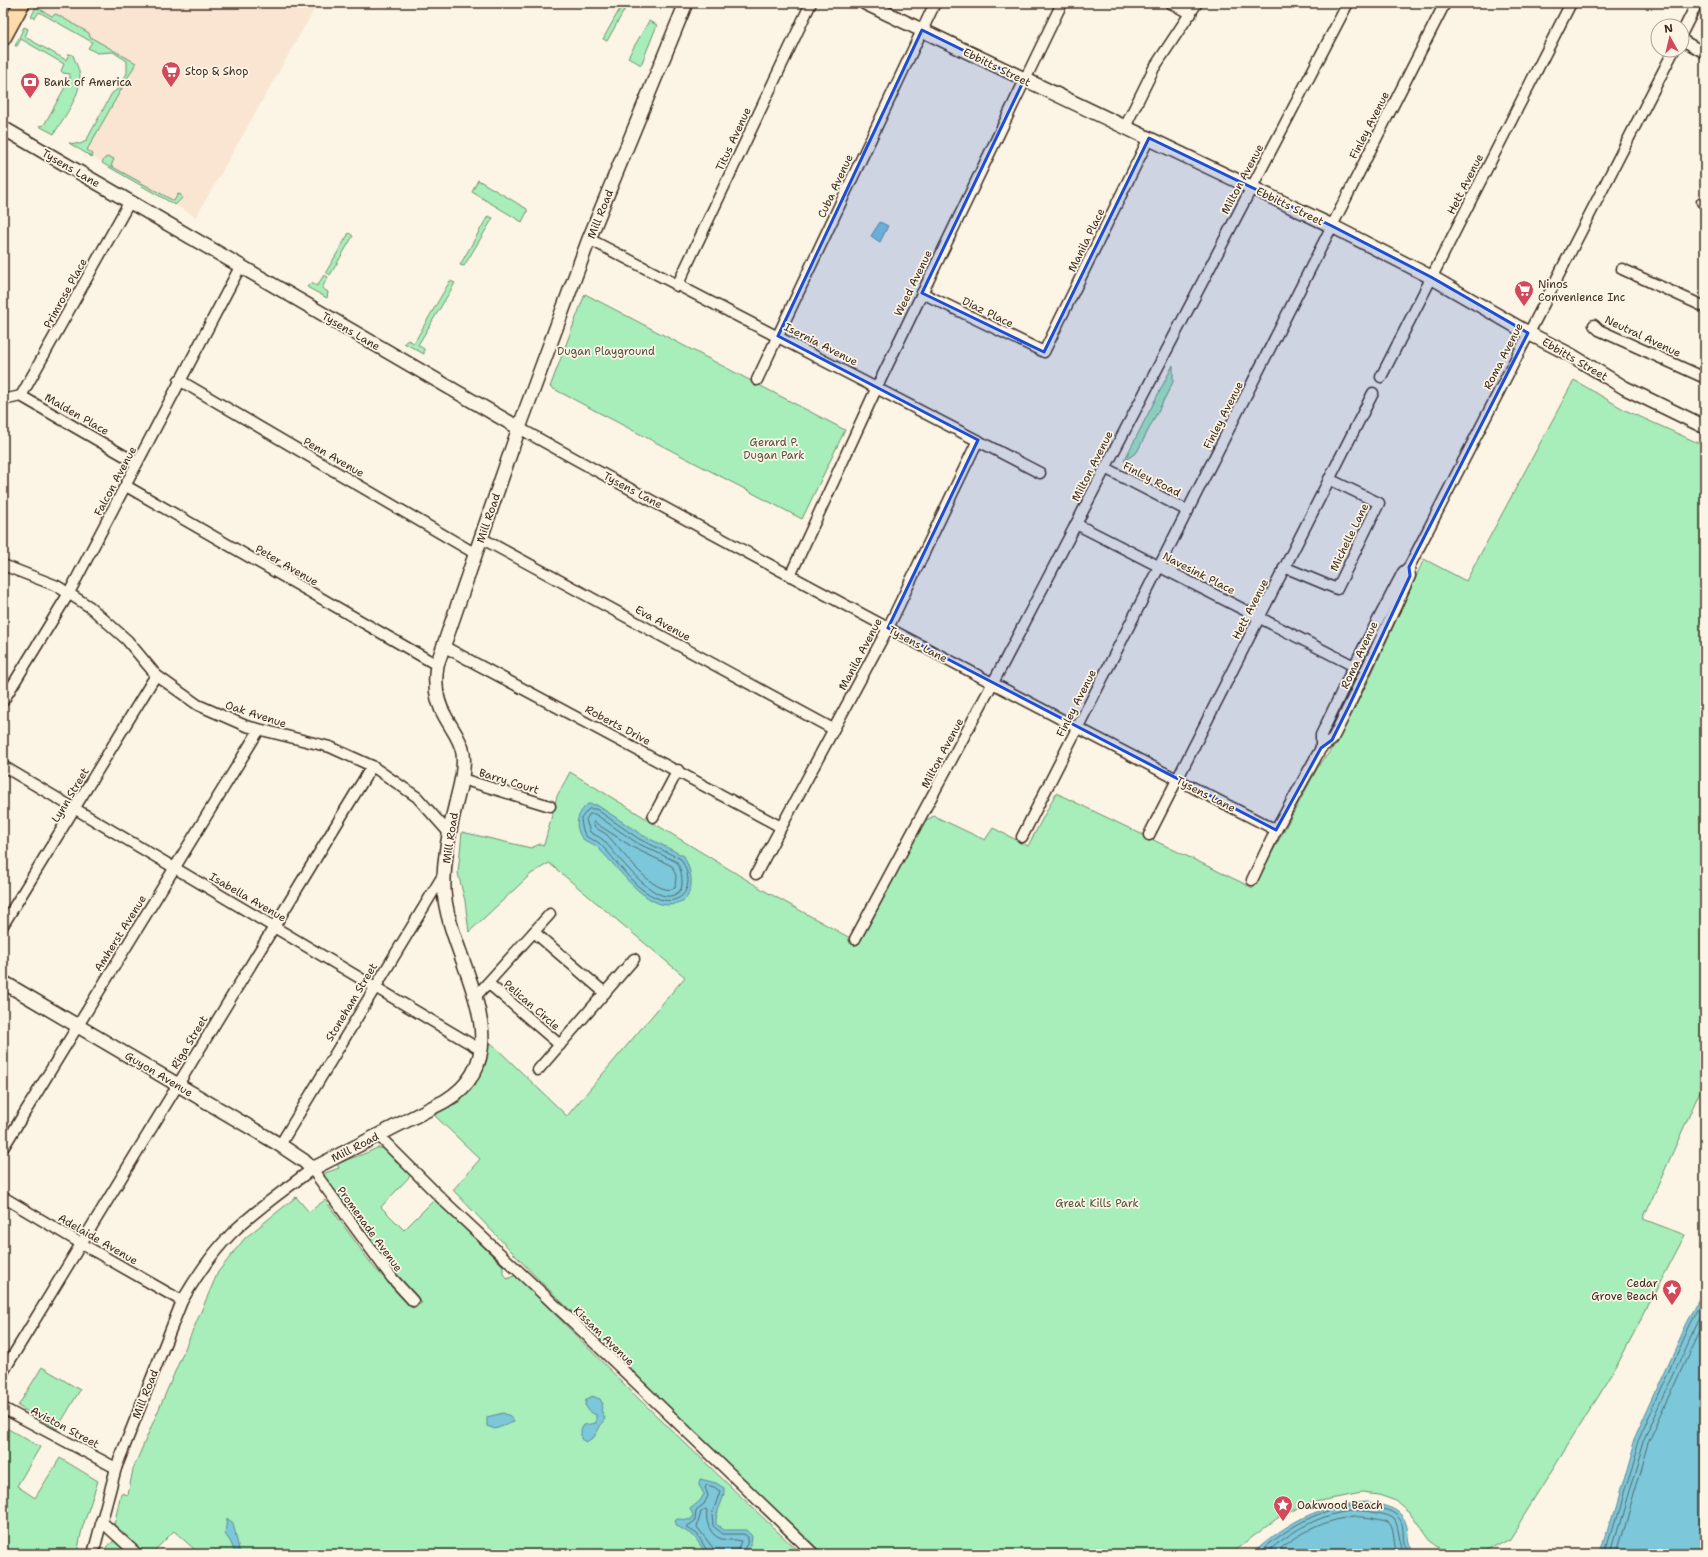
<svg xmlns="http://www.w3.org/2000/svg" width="1708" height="1557" font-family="'Shantell Sans',sans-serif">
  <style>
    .built { fill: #f9e5d2 }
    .green { fill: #a7eebb; stroke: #718c6c }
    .water { fill: #7bc7da; stroke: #61888f }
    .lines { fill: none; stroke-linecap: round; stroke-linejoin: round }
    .shore { stroke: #556969; stroke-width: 1 }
    .street-casing { stroke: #3b2a1e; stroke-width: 13 }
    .secondary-casing { stroke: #3b2a1e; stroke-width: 16 }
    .primary-casing { stroke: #3b2a1e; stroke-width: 18 }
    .street { stroke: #fcf5e5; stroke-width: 10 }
    .secondary { stroke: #fcf5e5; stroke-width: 13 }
    .primary { stroke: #fedbac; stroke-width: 15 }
    .marked { fill: #1d4ed8; fill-opacity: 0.2; stroke: #1d4ed8; stroke-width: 3; stroke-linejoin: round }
    .labels { text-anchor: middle; stroke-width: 3.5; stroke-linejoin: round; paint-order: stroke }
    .street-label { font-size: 11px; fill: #3b2a1e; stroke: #fcf5e5 }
    .poi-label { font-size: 11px; fill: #3b2a1e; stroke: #fcf5e5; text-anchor: start }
    .park-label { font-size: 11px; fill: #51513d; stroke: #fcf5e5 }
  </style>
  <rect width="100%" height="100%" fill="#fcf5e5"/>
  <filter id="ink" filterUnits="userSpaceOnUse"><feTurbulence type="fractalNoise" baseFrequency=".025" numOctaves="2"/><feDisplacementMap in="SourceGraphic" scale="8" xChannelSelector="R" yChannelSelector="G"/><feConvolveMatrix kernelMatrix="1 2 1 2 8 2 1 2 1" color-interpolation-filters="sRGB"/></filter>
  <g filter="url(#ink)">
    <polygon class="built" points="38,3 318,3 196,217 84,152 134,62 36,6"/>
    <g class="green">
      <polygon points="38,3 41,3 38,8 52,16 56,14 89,33 90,37 136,63 87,150 93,154 92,157 69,143 80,144 86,141 112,93 118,89 127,73 127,61 113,52 97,53 88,48 92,42 39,12 35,18 31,17"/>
      <polygon points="622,5 626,7 607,41 603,39"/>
      <polygon points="649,21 657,25 641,65 628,57"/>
      <path d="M 24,27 L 28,29 L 25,37 L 66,60 L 69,54 L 73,55 C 75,61 79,69 80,76 C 81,96 63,118 54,134 L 39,126 L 44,125 L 64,89 L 65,78 L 70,79 L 70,74 L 63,73 L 61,71 L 64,64 L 21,39 L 17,46 L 15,46 Z"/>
      <polygon points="109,157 114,159 111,166 174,201 178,194 181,195 182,198 175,205 102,163 105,158"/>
      <polygon points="478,180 527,209 527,212 522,222 472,192"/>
      <polygon points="488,216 493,218 464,266 460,265"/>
      <polygon points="349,233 353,236 330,275 326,272"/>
      <polygon points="324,275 328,277 322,288 328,292 327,298 307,287 311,283 317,286"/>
      <polygon points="450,281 455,283 418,345 424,349 424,354 404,343 408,340 414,343"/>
      <polygon points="585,294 845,430 802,519 550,387"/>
      <polygon points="1173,365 1173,382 1137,452 1124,461"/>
      <polygon points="1574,380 1625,410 1705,446 1705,1080 1643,1219 1685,1235 1613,1373 1510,1538 1484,1552 1448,1554 1429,1540 1409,1512 1396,1501 1379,1495 1362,1493 1309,1503 1279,1517 1230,1554 820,1554 535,1276 453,1190 480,1159 434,1115 459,1102 474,1083 490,1042 567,1116 685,977 549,863 531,874 469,932 465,901 458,873 462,832 531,848 540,844 544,845 557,796 570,772 765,891 859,943 924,821 934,816 985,840 993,828 1028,846 1056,793 1253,888 1318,767 1334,746 1367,684 1424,559 1466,581"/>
      <polygon points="1406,574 1328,739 1325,739 1329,727"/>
      <path d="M 377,1148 L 383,1148 L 387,1151 L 411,1175 L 381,1207 L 404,1230 L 435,1199 L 503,1266 L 503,1274 L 507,1279 L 516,1275 L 639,1399 L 801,1554 L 195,1554 L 194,1549 L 174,1531 L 151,1554 L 142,1554 L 114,1530 L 114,1525 L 121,1493 L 128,1495 L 133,1469 L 218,1272 L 245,1238 L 296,1197 L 309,1212 L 325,1200 L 373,1266 L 412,1308 L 422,1303 L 395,1275 L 324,1179 L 325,1173 L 339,1168 L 337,1164 C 352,1157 364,1155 377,1148 Z"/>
      <polygon points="42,1367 80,1390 57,1429 18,1406"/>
      <polygon points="3,1426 40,1447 17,1486 35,1498 60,1458 98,1481 82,1529 77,1554 3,1554"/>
      <polygon points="114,1541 118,1542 131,1554 106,1554 104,1553 107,1546"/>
    </g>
    <g class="water">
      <polygon points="880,222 888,226 880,242 871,236"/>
      <path d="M 588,804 L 597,805 L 642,835 L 684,856 C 690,870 695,882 687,897 C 685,901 681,901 677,903 C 652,915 620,871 605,855 C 602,852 599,849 596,846 C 593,843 586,842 583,839 C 573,827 577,813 588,804 Z"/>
      <polygon points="1705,1289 1705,1554 1601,1554 1634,1439 1687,1323"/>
      <polygon points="592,1396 600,1399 603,1404 601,1410 605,1418 594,1437 586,1442 581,1439 581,1430 584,1425 596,1423 596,1415 589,1411 585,1405 586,1400"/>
      <polygon points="503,1413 510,1416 514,1422 495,1429 487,1426 487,1417"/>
      <path d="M 700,1479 L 716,1483 L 724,1488 C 725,1501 715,1510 716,1524 L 724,1530 L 746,1530 L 752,1536 L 751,1545 L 744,1554 L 709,1554 L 705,1552 L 694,1536 L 677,1526 L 675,1521 L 677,1519 L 691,1520 L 693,1515 L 690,1509 L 700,1501 L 704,1494 L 699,1485 Z"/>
      <path d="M 1368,1502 C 1389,1507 1406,1508 1408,1534 C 1408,1541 1410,1548 1415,1554 L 1252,1554 C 1287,1522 1320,1504 1368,1502 Z"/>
      <polygon points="227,1518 233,1523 240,1554 236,1554 230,1541 225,1534"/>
    </g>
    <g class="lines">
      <g class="shore">
        <path d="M 589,809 L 596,809 L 639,839 L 681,859 C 683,863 686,868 687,873 C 692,894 676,906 657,898 C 632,888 618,861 599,843 C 596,840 590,840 586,836 C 582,831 582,825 581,819 Z"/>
        <path d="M 590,814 L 595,814 L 637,843 L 677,862 C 681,869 682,875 682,883 C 682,889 680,892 674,895 C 653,905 616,853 603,840 C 599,836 594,835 590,832 L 586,820 Z"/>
        <path d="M 594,822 L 634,848 L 672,866 L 676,876 L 675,888 C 655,899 619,847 607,835 C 602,830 595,830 593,824 Z"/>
        <polyline points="709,1554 697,1534 686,1527 695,1521 696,1510 704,1504 708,1496 705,1487 707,1485 714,1487 720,1491 712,1515 713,1526 723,1534 744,1534 748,1537 747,1544 741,1554"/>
        <path d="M 714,1554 L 713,1548 L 697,1527 L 701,1512 L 705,1509 L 707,1510 C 705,1522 710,1536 722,1539 C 728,1541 736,1539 741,1541 L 736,1554"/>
        <path d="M 1258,1554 C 1289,1525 1334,1498 1379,1508 C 1386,1510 1393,1511 1398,1517 C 1405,1524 1402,1534 1404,1543 C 1405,1547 1408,1551 1410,1554"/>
        <path d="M 1265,1554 C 1294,1528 1337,1503 1377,1513 C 1382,1514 1389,1515 1394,1519 C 1399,1525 1399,1544 1404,1554"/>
        <path d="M 1274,1554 C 1300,1531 1341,1510 1376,1519 C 1380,1520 1387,1520 1390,1524 C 1395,1531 1393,1545 1397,1554"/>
        <polyline points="1605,1554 1638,1441 1690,1325 1705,1297"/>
        <polyline points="1610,1554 1643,1442 1705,1308"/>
        <polyline points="1616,1554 1648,1444 1705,1321"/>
      </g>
      <g class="street-casing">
        <g id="street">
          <polyline points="1171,3 1191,14"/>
          <polyline points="1682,33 1697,3"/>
          <polyline points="1682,40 1705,53"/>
          <polyline points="1125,127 1154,68 1197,3"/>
          <polyline points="1702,202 1705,204"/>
          <path d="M 589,239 C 739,318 890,394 1040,473"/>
          <polyline points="1622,269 1705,307"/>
          <polyline points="677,286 811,3"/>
          <polyline points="922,293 1044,352 1149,138"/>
          <polyline points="1594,325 1599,330 1705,378"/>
          <polyline points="1381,377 1571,3"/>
          <polyline points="179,380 476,554"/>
          <polyline points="757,380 935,3"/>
          <polyline points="21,396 130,201"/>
          <polyline points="3,400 21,396 137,463"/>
          <path d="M 519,428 C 769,566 1021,700 1276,830"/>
          <polyline points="1105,468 1188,511"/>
          <polyline points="126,486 437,665"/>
          <polyline points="1076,524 1354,666"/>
          <polyline points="481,538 833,729"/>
          <polyline points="3,565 57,586 90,607 127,640 156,675 198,705 246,726 330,747 372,766 417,797 449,833"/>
          <polyline points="1284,567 1337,589 1379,503 1329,479"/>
          <polyline points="790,576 877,387 1062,3"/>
          <polyline points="443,646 781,827"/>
          <polyline points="3,701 69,593 240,267"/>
          <polyline points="1321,748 1321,735 1354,666 1403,572 1409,567 1674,50"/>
          <polyline points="3,766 481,1050"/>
          <polyline points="462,779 550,806"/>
          <polyline points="653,817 678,770"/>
          <polyline points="1149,835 1373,393"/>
          <polyline points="1022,837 1445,3"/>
          <polyline points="756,874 888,628 978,440"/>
          <polyline points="1252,880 1276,830 1321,748 1332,740 1349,706 1410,576 1409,567"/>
          <polyline points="3,925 156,675"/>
          <polyline points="534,932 605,993"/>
          <polyline points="855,939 1003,664 1348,3"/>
          <polyline points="488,983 560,1045"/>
          <polyline points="476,996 550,914"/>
          <polyline points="538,1070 634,959"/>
          <polyline points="378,1135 445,1202 576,1325 814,1554"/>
          <polyline points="280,1145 445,872"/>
          <polyline points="3,1148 259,730"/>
          <polyline points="3,1197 82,1244 182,1301"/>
          <polyline points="3,1372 372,766"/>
          <polyline points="3,1408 116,1468"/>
          <polyline points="101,1521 137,1554"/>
          <path d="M 93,1554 L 116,1468 L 182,1301 C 196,1277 211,1254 231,1234 C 255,1210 285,1190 312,1169 L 392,1278 L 413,1301"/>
        </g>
      </g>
      <g class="secondary-casing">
        <g id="secondary">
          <polyline points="865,3 1332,226 1431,277 1528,333 1571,355 1625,388 1705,427"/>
          <polyline points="3,128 519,428"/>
          <path d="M 3,982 L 280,1145 L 304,1161 L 312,1169 L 445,1101 C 527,1052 447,956 444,890 C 443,861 449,831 456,803 C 460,786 465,770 463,753 C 461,740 452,729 446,718 C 436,702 434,684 437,665 L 519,428 L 589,239 L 686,3"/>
        </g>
      </g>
      <g class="primary-casing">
        <polyline id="primary" points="3,38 22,3"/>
      </g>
      <use href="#street" class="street"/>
      <use href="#secondary" class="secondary"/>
      <use href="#primary" class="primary"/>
    </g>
  </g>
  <path class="marked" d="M 922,30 L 1024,80 L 922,293 L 1044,352 L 1149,138 L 1332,226 L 1431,277 L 1528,333 L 1409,567 L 1410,576 L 1349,706 L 1332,740 L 1321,748 L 1276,830 L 888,628 L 978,440 L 778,336 Z"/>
  <defs>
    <g id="supermarket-pin" transform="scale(1)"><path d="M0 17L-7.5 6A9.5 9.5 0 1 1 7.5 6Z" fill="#d1495b" stroke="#fcf5e5"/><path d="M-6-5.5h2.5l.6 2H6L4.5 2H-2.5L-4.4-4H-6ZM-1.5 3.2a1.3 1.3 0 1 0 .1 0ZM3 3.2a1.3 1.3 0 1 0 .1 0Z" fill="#fff"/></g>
    <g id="bank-pin" transform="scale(1)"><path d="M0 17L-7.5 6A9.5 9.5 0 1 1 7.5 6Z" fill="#d1495b" stroke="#fcf5e5"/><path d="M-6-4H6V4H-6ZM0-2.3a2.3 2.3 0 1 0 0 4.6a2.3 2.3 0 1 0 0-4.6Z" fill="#fff"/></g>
    <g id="sight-pin" transform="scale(1)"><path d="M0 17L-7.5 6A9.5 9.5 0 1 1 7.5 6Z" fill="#d1495b" stroke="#fcf5e5"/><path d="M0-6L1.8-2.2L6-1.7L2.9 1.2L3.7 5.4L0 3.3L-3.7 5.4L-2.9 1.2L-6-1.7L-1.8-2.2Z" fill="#fff"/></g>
  </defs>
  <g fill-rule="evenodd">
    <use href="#supermarket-pin" x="171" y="71"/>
    <use href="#bank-pin" x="30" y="82"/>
    <use href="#supermarket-pin" x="1524" y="290"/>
    <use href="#sight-pin" x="1672" y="1289"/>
    <use href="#sight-pin" x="1283" y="1505"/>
  </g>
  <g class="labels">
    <g class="street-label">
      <text transform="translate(997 67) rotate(26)" y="4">Ebbitts Street</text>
      <text transform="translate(1369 125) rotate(-63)" y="4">Finley Avenue</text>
      <text transform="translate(733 139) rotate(-65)" y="4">Titus Avenue</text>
      <text transform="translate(71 168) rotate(30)" y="4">Tysens Lane</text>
      <text transform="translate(1242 179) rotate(-62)" y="4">Milton Avenue</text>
      <text transform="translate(1465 184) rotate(-63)" y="4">Hett Avenue</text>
      <text transform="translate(835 186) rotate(-65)" y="4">Cuba Avenue</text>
      <text transform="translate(1290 206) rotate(26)" y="4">Ebbitts Street</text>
      <text transform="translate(600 214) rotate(-68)" y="4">Mill Road</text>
      <text transform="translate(1086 240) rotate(-64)" y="4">Manila Place</text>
      <text transform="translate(913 283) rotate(-64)" y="4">Weed Avenue</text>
      <text transform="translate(65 293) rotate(-61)" y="4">Primrose Place</text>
      <text transform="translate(988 312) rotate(26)" y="4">Diaz Place</text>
      <text transform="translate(351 331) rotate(30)" y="4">Tysens Lane</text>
      <text transform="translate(1643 336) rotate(25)" y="4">Neutral Avenue</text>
      <text transform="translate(821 344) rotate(27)" y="4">Isernia Avenue</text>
      <text transform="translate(1503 356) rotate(-63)" y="4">Roma Avenue</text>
      <text transform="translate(1575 359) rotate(30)" y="4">Ebbitts Street</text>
      <text transform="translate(77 414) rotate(30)" y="4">Malden Place</text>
      <text transform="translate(1223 415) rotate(-63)" y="4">Finley Avenue</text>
      <text transform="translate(334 457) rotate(30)" y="4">Penn Avenue</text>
      <text transform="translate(1092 466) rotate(-63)" y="4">Milton Avenue</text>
      <text transform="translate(1152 479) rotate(27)" y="4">Finley Road</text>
      <text transform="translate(115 481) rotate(-62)" y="4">Falcon Avenue</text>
      <text transform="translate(633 490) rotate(28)" y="4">Tysens Lane</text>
      <text transform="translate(488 518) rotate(-71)" y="4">Mill Road</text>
      <text transform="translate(1349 537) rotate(-64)" y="4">Michelle Lane</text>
      <text transform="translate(287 565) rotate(30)" y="4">Peter Avenue</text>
      <text transform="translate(1199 573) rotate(27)" y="4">Navesink Place</text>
      <text transform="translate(1250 609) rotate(-63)" y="4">Hett Avenue</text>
      <text transform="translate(663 623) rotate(29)" y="4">Eva Avenue</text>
      <text transform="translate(918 644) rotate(28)" y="4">Tysens Lane</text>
      <text transform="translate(860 654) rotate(-62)" y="4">Manila Avenue</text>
      <text transform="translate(1359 655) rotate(-65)" y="4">Roma Avenue</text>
      <text transform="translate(1076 703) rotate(-63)" y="4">Finley Avenue</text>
      <text transform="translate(256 714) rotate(18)" y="4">Oak Avenue</text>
      <text transform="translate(618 725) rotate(28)" y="4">Roberts Drive</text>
      <text transform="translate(942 753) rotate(-62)" y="4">Milton Avenue</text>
      <text transform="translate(509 781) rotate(17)" y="4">Barry Court</text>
      <text transform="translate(1206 794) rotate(27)" y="4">Tysens Lane</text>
      <text transform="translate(70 795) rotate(-59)" y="4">Lynn Street</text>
      <text transform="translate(450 838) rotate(-81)" y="4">Mill Road</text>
      <text transform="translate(248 897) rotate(30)" y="4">Isabella Avenue</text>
      <text transform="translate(120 933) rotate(-58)" y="4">Amherst Avenue</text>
      <text transform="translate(351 1002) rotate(-59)" y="4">Stoneham Street</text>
      <text transform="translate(532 1005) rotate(41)" y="4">Pelican Circle</text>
      <text transform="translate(189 1042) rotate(-59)" y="4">Riga Street</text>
      <text transform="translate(159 1074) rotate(31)" y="4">Guyon Avenue</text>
      <text transform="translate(355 1147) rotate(-27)" y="4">Mill Road</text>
      <text transform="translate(370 1229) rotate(54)" y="4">Promenade Avenue</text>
      <text transform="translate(98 1239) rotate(30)" y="4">Adelaide Avenue</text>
      <text transform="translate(604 1336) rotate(44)" y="4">Kissam Avenue</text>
      <text transform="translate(145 1394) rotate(-68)" y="4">Mill Road</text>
      <text transform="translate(65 1427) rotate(28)" y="4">Aviston Street</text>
    </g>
    <g class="poi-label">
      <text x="185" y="75">Stop &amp; Shop</text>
      <text x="44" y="86">Bank of America</text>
      <text x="1538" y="288">Ninos<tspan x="1538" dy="13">Convenience Inc</tspan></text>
      <text x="1658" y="1287" text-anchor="end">Cedar<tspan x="1658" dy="13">Grove Beach</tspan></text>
      <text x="1297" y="1509">Oakwood Beach</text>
    </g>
    <g class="park-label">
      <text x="606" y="355">Dugan Playground</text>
      <text x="774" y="446">Gerard P.<tspan x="774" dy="13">Dugan Park</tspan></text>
      <text x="1097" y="1207">Great Kills Park</text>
    </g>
  </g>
  <rect width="1708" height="1557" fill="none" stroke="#fcf5e5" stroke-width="16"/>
  <rect x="8" y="8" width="1692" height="1541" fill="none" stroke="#3b2a1e" stroke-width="1.5" filter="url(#ink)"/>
  <g transform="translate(1670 38) rotate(352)"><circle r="19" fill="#fcf5e5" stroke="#afa495"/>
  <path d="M0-3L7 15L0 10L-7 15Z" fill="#d1495b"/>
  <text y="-6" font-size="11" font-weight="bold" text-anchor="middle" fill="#3b2a1e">N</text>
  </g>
</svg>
